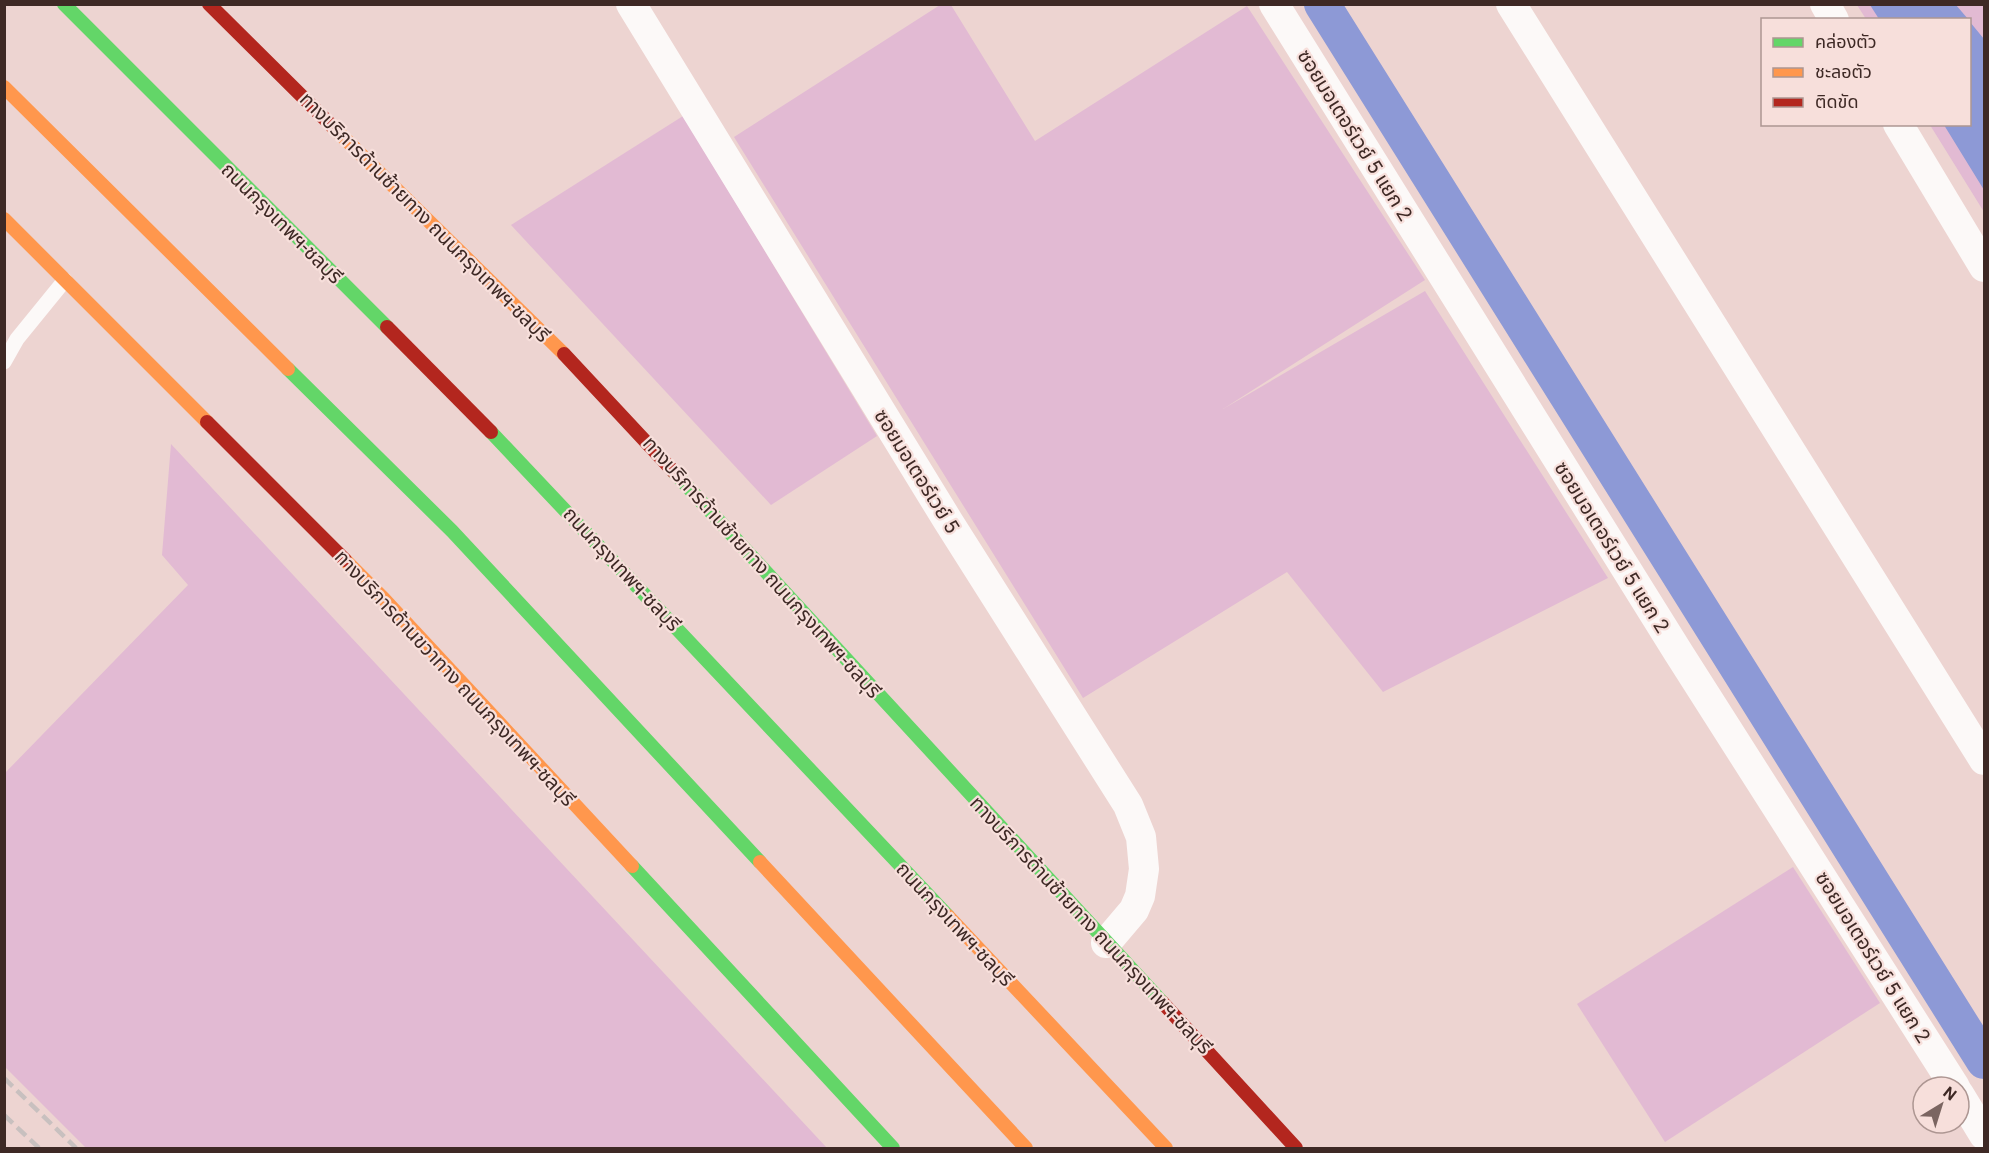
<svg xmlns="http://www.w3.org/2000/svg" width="1989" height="1153" font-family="Roboto,'Noto Sans Thai',sans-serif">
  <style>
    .green { fill: #e2bad3 }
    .water { fill: #8d99d6 }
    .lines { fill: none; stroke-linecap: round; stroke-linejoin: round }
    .canal { stroke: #8d99d6; stroke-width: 36 }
    .lane { stroke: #fcf9f8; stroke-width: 15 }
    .street { stroke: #fcf9f8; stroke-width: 30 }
    .fast { stroke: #63d668; stroke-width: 14 }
    .slow { stroke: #ff974d; stroke-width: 14 }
    .jam { stroke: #b3261e; stroke-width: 14 }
    .rail { stroke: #c8c0bf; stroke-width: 4.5; stroke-dasharray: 12 6; stroke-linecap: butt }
    .labels { text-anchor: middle; stroke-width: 4.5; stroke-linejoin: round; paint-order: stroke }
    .street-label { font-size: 20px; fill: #3e2925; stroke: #f7dfdb }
  </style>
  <rect width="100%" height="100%" fill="#edd4d1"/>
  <g class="green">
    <polygon points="951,5 1035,141 1247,6 1425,280 1223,409 1425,291 1608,578 1383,692 1287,572 1083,698 734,137 940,5"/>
    <polygon points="1857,5 1984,5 1984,212 1930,125 1970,124 1970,20 1866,19"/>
    <polygon points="683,116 877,436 771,505 511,225"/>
    <polygon points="171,444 827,1148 86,1148 5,1067 5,773 188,585 162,555"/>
    <polygon points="1793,867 1880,1003 1665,1142 1577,1004"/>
  </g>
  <g class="water">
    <polygon points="1870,5 1956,5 1968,19 1879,19"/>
    <polygon points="1970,22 1984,39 1984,190 1944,125 1970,124"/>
  </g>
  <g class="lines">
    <polyline class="canal" points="1322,4 1984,1061"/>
    <polyline class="lane" points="4,362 17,339 65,280"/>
    <g class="street">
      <polyline points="631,4 948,521 1128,805 1141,837 1144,869 1140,896 1134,910 1106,943"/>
      <polyline points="1274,4 1678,652 1955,1087"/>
      <polyline points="1511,4 1984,760"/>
      <polyline points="1825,4 1834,20"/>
      <polyline points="1898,124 1984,267"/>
      <polyline points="1959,1094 1984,1135"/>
    </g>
    <g class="fast">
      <polyline points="64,4 387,327"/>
      <polyline points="288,369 452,531 760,862"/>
      <polyline points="491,432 948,916"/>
      <polyline points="674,472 1162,1002"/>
      <polyline points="632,866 893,1148"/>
    </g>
    <g class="slow">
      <polyline points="4,87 288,369"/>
      <polyline points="332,126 564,354"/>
      <polyline points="4,219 207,422"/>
      <polyline points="345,560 384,599 632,866"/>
      <polyline points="760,862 1026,1148"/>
      <polyline points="948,916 1166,1148"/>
    </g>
    <g class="jam">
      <polyline points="209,4 332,126"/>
      <polyline points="387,327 491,432"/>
      <polyline points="564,354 674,472"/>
      <polyline points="207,422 345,560"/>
      <polyline points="1162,1002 1296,1148"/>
    </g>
    <g class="rail">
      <polyline points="4,1078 76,1148"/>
      <polyline points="4,1115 39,1148"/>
    </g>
  </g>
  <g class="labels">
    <g class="street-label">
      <text transform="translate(1355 135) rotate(58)" y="7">ซอยมอเตอร์เวย์ 5 แยก 2</text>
      <text transform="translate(425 217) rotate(45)" y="7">ทางบริการด้านซ้ายทาง ถนนกรุงเทพฯ-ชลบุรี</text>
      <text transform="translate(282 223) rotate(45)" y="7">ถนนกรุงเทพฯ-ชลบุรี</text>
      <text transform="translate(917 471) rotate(58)" y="7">ซอยมอเตอร์เวย์ 5</text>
      <text transform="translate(1612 547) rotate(58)" y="7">ซอยมอเตอร์เวย์ 5 แยก 2</text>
      <text transform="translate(762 567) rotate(48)" y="7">ทางบริการด้านซ้ายทาง ถนนกรุงเทพฯ-ชลบุรี</text>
      <text transform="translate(622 569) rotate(47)" y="7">ถนนกรุงเทพฯ-ชลบุรี</text>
      <text transform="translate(455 678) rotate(47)" y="7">ทางบริการด้านขวาทาง ถนนกรุงเทพฯ-ชลบุรี</text>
      <text transform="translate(955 924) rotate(47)" y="7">ถนนกรุงเทพฯ-ชลบุรี</text>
      <text transform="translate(1091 925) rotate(47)" y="7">ทางบริการด้านซ้ายทาง ถนนกรุงเทพฯ-ชลบุรี</text>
      <text transform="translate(1873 957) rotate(58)" y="7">ซอยมอเตอร์เวย์ 5 แยก 2</text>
    </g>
  </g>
  <rect width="1989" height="1153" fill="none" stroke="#3e2925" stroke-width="12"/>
  <rect x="1761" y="18" width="210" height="108" fill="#f7dfdb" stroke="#ad9692" stroke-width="1.5"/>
  <rect x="1773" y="38" width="30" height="9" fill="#63d668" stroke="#ad9692" stroke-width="1.5"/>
  <text x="1815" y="48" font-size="18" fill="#3e2925">คล่องตัว</text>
  <rect x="1773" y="68" width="30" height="9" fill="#ff974d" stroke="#ad9692" stroke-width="1.5"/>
  <text x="1815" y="78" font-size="18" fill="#3e2925">ชะลอตัว</text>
  <rect x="1773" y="98" width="30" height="9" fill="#b3261e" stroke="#ad9692" stroke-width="1.5"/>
  <text x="1815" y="108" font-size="18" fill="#3e2925">ติดขัด</text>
  <g transform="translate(1941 1105) rotate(38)"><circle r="28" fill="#f7dfdb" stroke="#ad9692" stroke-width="1.5"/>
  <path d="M0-4.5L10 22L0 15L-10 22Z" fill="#7b6561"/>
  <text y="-9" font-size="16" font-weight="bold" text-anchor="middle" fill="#3e2925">N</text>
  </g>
</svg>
